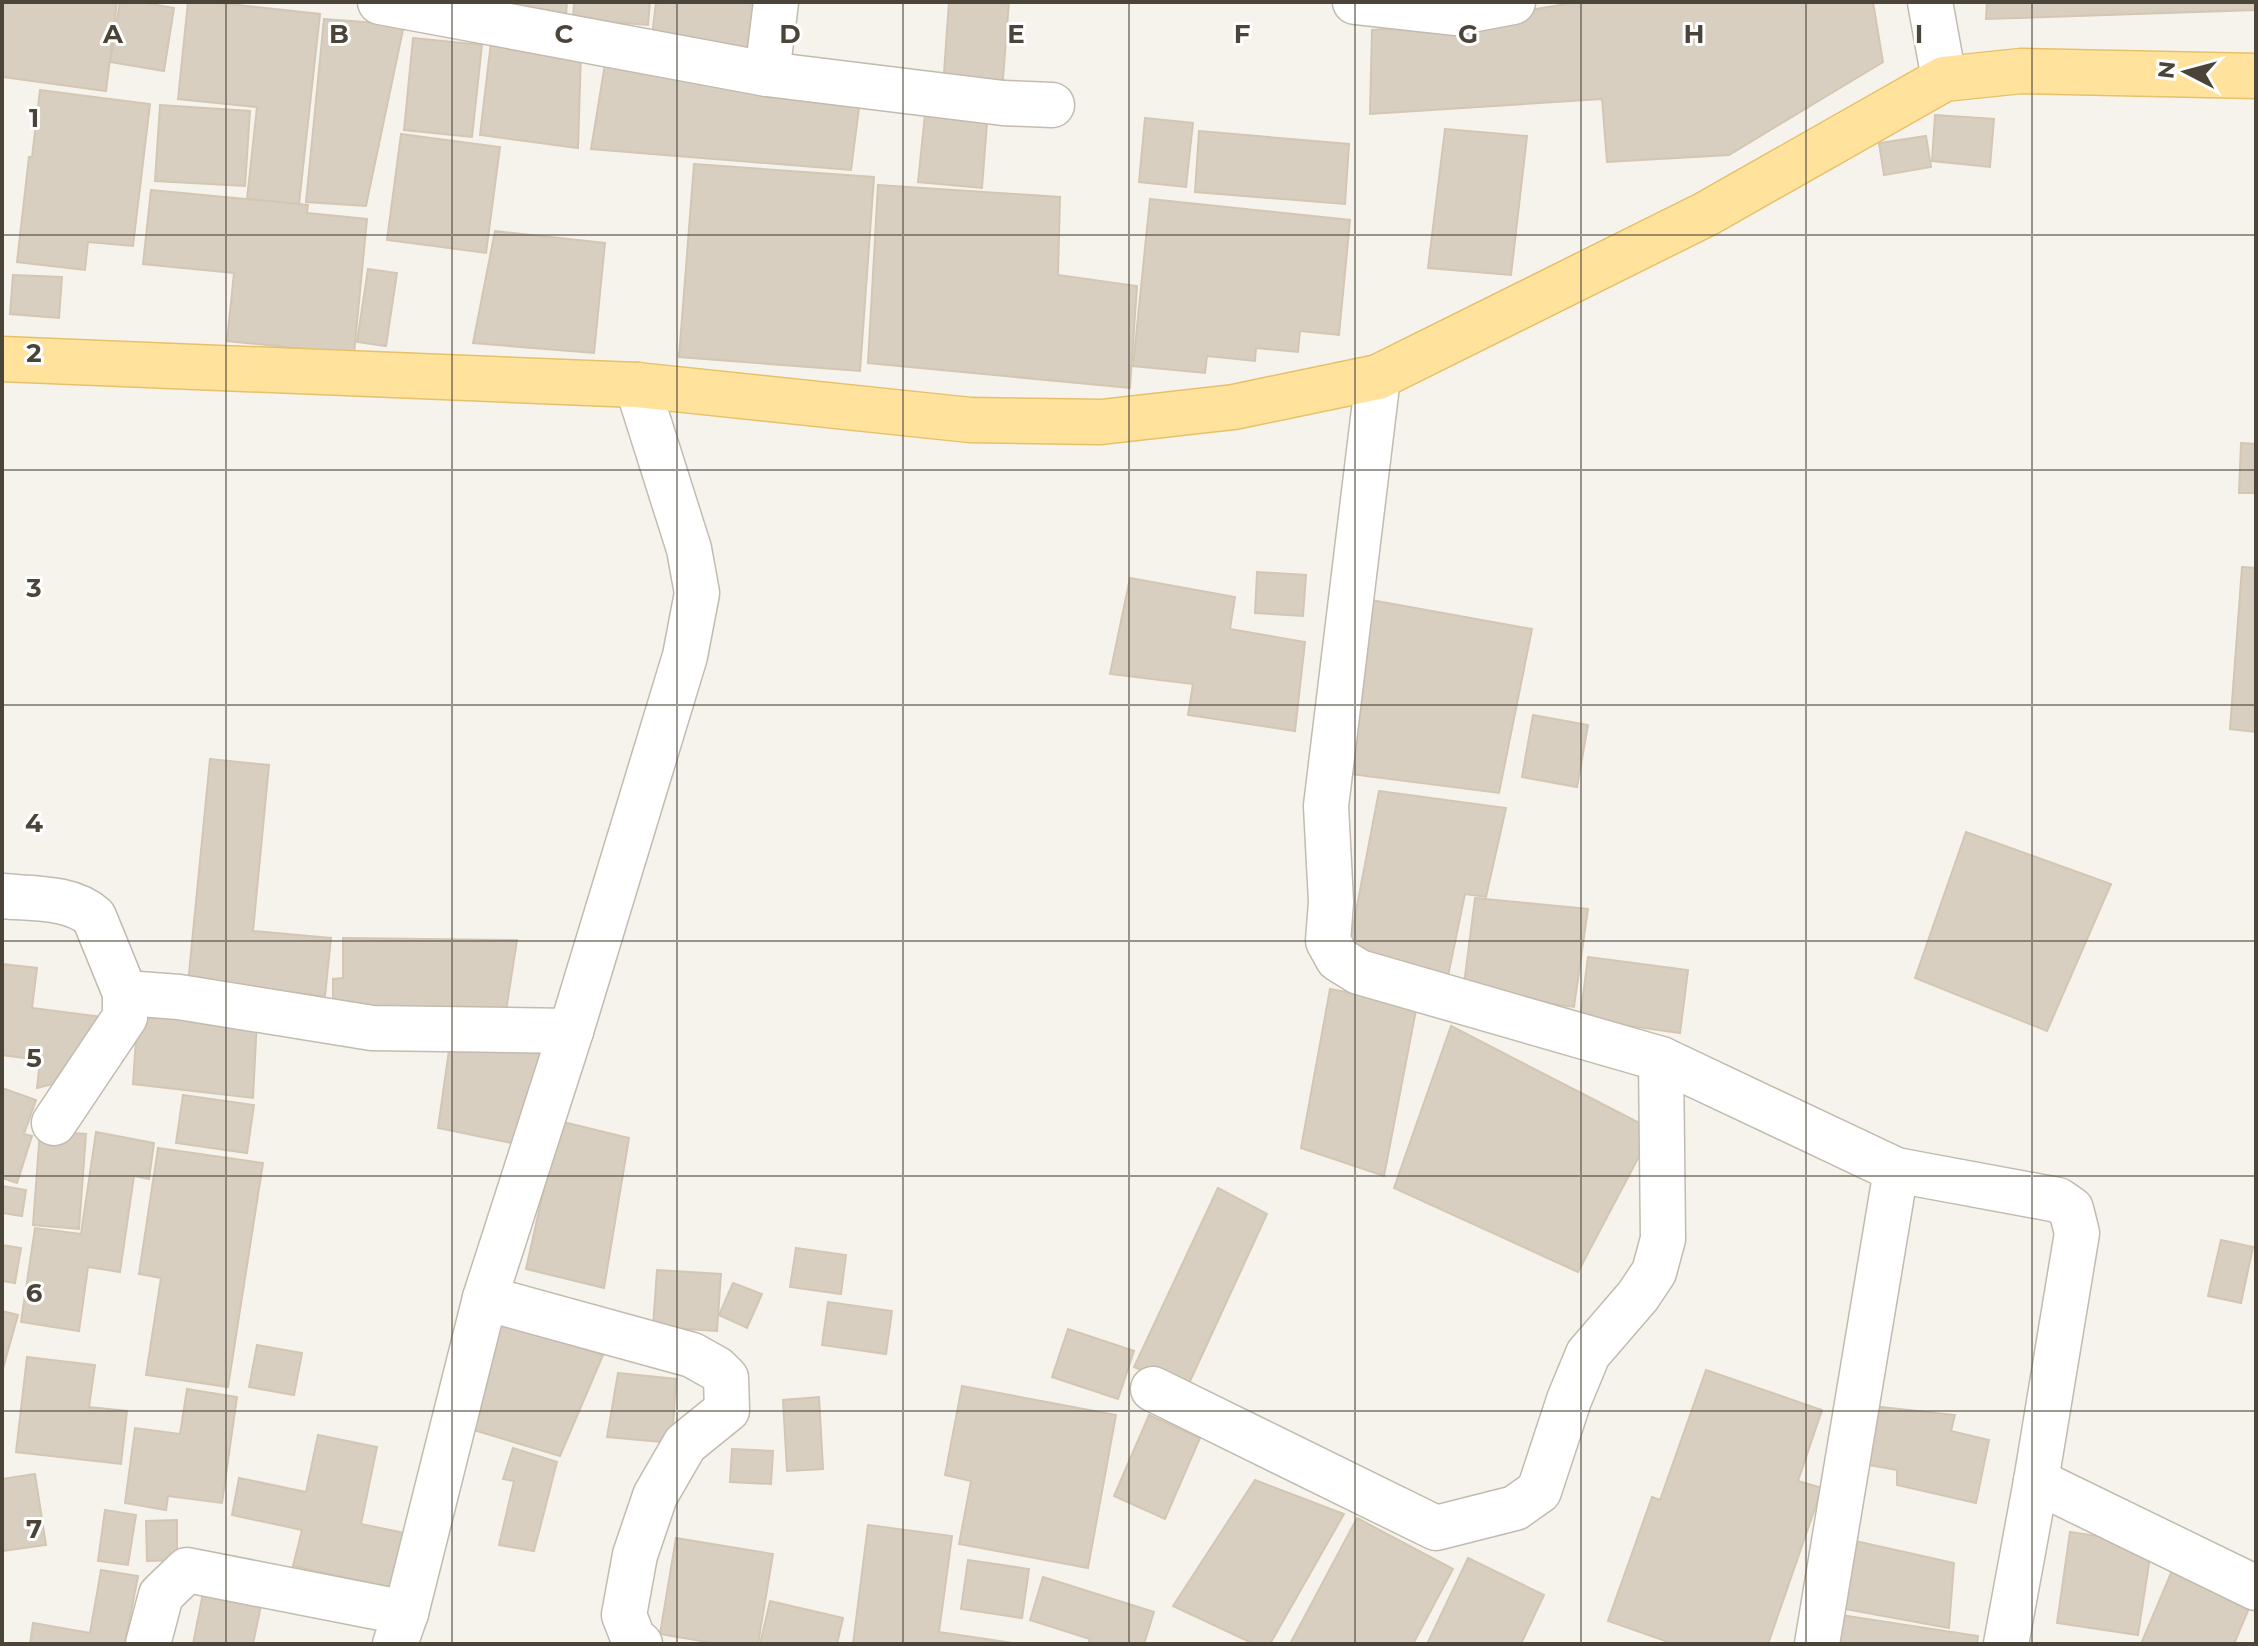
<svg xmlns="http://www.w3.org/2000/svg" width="2258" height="1646" font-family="Montserrat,sans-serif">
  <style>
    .building { fill: #d8cfc1; stroke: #d3c7b4; stroke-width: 2 }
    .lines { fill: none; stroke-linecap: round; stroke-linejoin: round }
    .minor-casing { stroke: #c2bbae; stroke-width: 47 }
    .major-casing { stroke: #e6c16a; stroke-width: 47 }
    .minor { stroke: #fff; stroke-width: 44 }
    .major { stroke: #ffe39c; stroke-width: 44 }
    .grid { fill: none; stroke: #4b4439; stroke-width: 2; stroke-opacity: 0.55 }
    .grid-label { font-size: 26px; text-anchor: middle; font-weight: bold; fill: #4b4439; stroke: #fff; stroke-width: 6; stroke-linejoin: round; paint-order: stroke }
  </style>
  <rect width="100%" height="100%" fill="#f6f3ec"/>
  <g class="building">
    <polygon points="2,2 117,2 106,91 2,77"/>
    <polygon points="120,2 141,2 174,8 164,71 110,62"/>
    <polygon points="188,2 211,2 320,14 299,204 247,199 257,107 178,99"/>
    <polygon points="499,2 567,2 566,15"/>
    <polygon points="574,2 650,2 648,25 573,19"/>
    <polygon points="656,2 760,2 752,55 652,36"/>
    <polygon points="949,2 1009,2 1002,91 943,87"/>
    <polygon points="1578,2 1873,2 1883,62 1729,155 1607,162 1602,99 1370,114 1372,30 1448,24"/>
    <polygon points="1987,2 2256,2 2256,10 1986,19"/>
    <polygon points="324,19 404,25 366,206 306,202"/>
    <polygon points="413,38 482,45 472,137 404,130"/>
    <polygon points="491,42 581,52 578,148 480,135"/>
    <polygon points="605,64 861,93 851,170 591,149"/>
    <polygon points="40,90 150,104 133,246 88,242 85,270 17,262 29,157 32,157"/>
    <polygon points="160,105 250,111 245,186 155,181"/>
    <polygon points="926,105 988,110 982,188 918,182"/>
    <polygon points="1935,115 1994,119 1990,167 1932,161"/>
    <polygon points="1145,118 1193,123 1186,187 1139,182"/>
    <polygon points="1445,129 1527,136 1511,275 1428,268"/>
    <polygon points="1199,131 1349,144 1345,204 1195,192"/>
    <polygon points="401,134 500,147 486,253 387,240"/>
    <polygon points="1926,136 1931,167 1884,175 1879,143"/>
    <polygon points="694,164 874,177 860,371 679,357"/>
    <polygon points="878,185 1060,197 1058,275 1137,286 1130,388 868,363"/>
    <polygon points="151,190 308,205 307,213 367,219 354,354 227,341 234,273 143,264"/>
    <polygon points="1150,199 1350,220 1339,335 1300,331 1298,352 1256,348 1255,361 1207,356 1205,373 1133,366"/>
    <polygon points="495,231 605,243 594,353 473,343"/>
    <polygon points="368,269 397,273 386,346 357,342"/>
    <polygon points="13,275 62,277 59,318 10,314"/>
    <polygon points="2241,443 2256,444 2256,493 2239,493"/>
    <polygon points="2242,567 2256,568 2256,732 2230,729"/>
    <polygon points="1257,572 1306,575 1303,616 1255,613"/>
    <polygon points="1130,578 1235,597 1230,629 1305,642 1295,731 1188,715 1193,684 1110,674"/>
    <polygon points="1360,598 1532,629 1499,793 1350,774"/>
    <polygon points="1533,715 1588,725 1577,787 1522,777"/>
    <polygon points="210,759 269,765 253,931 331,938 325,996 188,983"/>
    <polygon points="1379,791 1506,808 1486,897 1465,894 1448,976 1347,958"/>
    <polygon points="1966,832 2111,884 2047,1031 1915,978"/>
    <polygon points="1475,898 1588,909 1574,1007 1463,992"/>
    <polygon points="343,938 517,940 506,1011 333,1009 333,979 343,978"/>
    <polygon points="1588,957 1688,970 1680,1033 1580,1019"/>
    <polygon points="2,964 37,968 32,1008 103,1017 75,1079 37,1088 40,1060 2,1055"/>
    <polygon points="1330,989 1417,1005 1384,1176 1301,1148"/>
    <polygon points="138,1009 257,1019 253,1098 133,1084"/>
    <polygon points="1451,1026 1653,1130 1578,1272 1394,1188"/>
    <polygon points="451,1036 554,1045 521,1145 438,1128"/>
    <polygon points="2,1088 36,1100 24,1134 32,1136 17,1183 2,1178"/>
    <polygon points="183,1095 254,1105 247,1153 176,1143"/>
    <polygon points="559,1121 629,1138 604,1288 526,1269"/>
    <polygon points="40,1131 86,1134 79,1229 33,1225"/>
    <polygon points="96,1132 154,1143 149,1179 134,1176 120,1272 88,1267 79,1331 21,1322 35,1228 81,1234"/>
    <polygon points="158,1148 263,1163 228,1387 146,1375 161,1278 139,1274"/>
    <polygon points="2,1186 26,1190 22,1216 2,1213"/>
    <polygon points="1218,1188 1267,1214 1186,1390 1134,1367"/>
    <polygon points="2221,1240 2253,1247 2241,1303 2208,1296"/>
    <polygon points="2,1245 21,1248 15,1283 2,1281"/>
    <polygon points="796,1248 846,1255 841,1294 790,1287"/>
    <polygon points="657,1270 721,1274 717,1331 653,1327"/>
    <polygon points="733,1283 762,1294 747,1328 719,1315"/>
    <polygon points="828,1302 892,1311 886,1354 822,1345"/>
    <polygon points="2,1311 18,1315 2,1372"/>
    <polygon points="500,1322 603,1355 560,1456 467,1428"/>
    <polygon points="1068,1329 1134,1351 1118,1399 1052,1377"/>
    <polygon points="257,1345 302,1353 294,1395 249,1387"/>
    <polygon points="27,1357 95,1365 89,1407 127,1411 121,1464 16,1452"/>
    <polygon points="1706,1370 1822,1410 1798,1481 1822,1488 1768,1644 1674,1644 1608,1621 1652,1497 1660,1500"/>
    <polygon points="618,1373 676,1379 672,1443 607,1437"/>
    <polygon points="962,1386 1116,1415 1088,1568 959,1544 971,1481 945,1475"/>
    <polygon points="187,1389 237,1397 222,1503 168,1496 166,1510 125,1503 135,1428 180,1434"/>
    <polygon points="819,1397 823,1469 787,1471 783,1400"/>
    <polygon points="1872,1406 1955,1415 1951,1431 1989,1440 1976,1503 1897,1485 1897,1470 1863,1464"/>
    <polygon points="1149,1415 1200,1438 1165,1519 1114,1496"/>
    <polygon points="318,1435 377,1447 361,1524 405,1533 393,1588 293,1566 302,1530 232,1515 239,1478 306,1492"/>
    <polygon points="513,1448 557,1462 534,1551 499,1545 514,1481 503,1479"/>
    <polygon points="732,1449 773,1451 771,1484 730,1482"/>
    <polygon points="35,1474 46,1545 2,1551 2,1479"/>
    <polygon points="1255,1480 1344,1514 1270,1644 1254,1644 1173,1606"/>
    <polygon points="105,1510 136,1515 128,1565 98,1561"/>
    <polygon points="1357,1518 1453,1569 1413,1644 1290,1644"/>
    <polygon points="177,1520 177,1560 147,1561 146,1521"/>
    <polygon points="868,1525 952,1536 939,1632 1020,1644 853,1644"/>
    <polygon points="2070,1532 2152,1544 2138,1635 2057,1623"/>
    <polygon points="676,1538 773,1554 758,1644 718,1644 660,1634"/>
    <polygon points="1842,1538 1954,1563 1949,1628 1834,1607"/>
    <polygon points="1468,1558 1544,1595 1521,1644 1427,1644"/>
    <polygon points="968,1560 1029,1569 1022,1618 961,1609"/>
    <polygon points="2176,1561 2255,1594 2234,1644 2141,1644"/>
    <polygon points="101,1570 138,1576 125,1644 30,1644 33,1623 90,1633"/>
    <polygon points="1043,1577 1154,1612 1144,1644 1088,1644 1090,1639 1030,1620"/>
    <polygon points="204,1588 262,1601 253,1644 193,1644"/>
    <polygon points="770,1601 843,1618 837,1644 760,1644"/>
    <polygon points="1841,1615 1978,1636 1977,1644 1838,1644"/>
  </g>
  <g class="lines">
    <g class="minor-casing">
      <g id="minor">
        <polyline points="380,2 767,74 1003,103 1052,105"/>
        <polyline points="1355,2 1454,13 1513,2"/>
        <polyline points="1930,2 1944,79"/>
        <polyline points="767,74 776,2"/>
        <polyline points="1378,377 1326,806 1331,902 1328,941 1338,959 1359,972 1661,1059 1896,1170 1817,1644"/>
        <path d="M 2,896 C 32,899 71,896 94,917 L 125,993 L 125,1017 L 54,1123"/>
        <polyline points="125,993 179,997 372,1028 571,1031"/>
        <polyline points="1896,1170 2058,1200 2071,1209 2077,1233 2036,1481 2006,1644"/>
        <polyline points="485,1298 692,1355 717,1369 726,1378 727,1410 685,1444 655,1496 635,1555 624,1615 633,1638 640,1644"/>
        <polyline points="1153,1389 1436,1528 1515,1508 1539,1491 1569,1400 1588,1354 1638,1296 1654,1272 1663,1239 1661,1059"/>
        <polyline points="2036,1481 2256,1588"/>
        <polyline points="148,1644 161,1595 187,1570 406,1613"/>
        <polyline points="395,1644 406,1613 485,1298 571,1031 685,656 697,593 689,549 637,385"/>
      </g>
    </g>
    <g class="major-casing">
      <polyline id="major" points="2,359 637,385 970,420 1101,422 1234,407 1378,377 1706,214 1944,79 2021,71 2256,76"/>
    </g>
    <use href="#minor" class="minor"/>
    <use href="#major" class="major"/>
  </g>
  <path class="grid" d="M 226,2 L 226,1644M 452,2 L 452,1644M 677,2 L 677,1644M 903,2 L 903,1644M 1129,2 L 1129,1644M 1355,2 L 1355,1644M 1581,2 L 1581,1644M 1806,2 L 1806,1644M 2032,2 L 2032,1644M 2,235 L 2256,235M 2,470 L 2256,470M 2,705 L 2256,705M 2,941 L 2256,941M 2,1176 L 2256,1176M 2,1411 L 2256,1411"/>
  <g class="grid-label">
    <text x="113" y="43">A</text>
    <text x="339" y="43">B</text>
    <text x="564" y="43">C</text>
    <text x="790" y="43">D</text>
    <text x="1016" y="43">E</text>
    <text x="1242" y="43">F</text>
    <text x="1468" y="43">G</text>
    <text x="1694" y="43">H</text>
    <text x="1919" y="43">I</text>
    <text x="34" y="127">1</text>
    <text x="34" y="362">2</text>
    <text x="34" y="597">3</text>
    <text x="34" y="832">4</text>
    <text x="34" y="1067">5</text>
    <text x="34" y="1302">6</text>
    <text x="34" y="1538">7</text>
  </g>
  <rect width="2258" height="1646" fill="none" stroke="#4b4439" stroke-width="8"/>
  <g transform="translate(2186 72) rotate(276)" stroke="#ffffff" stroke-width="6" paint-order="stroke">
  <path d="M0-6L14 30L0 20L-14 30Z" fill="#4b4439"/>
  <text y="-12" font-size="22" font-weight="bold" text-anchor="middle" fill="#4b4439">N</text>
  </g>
</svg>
